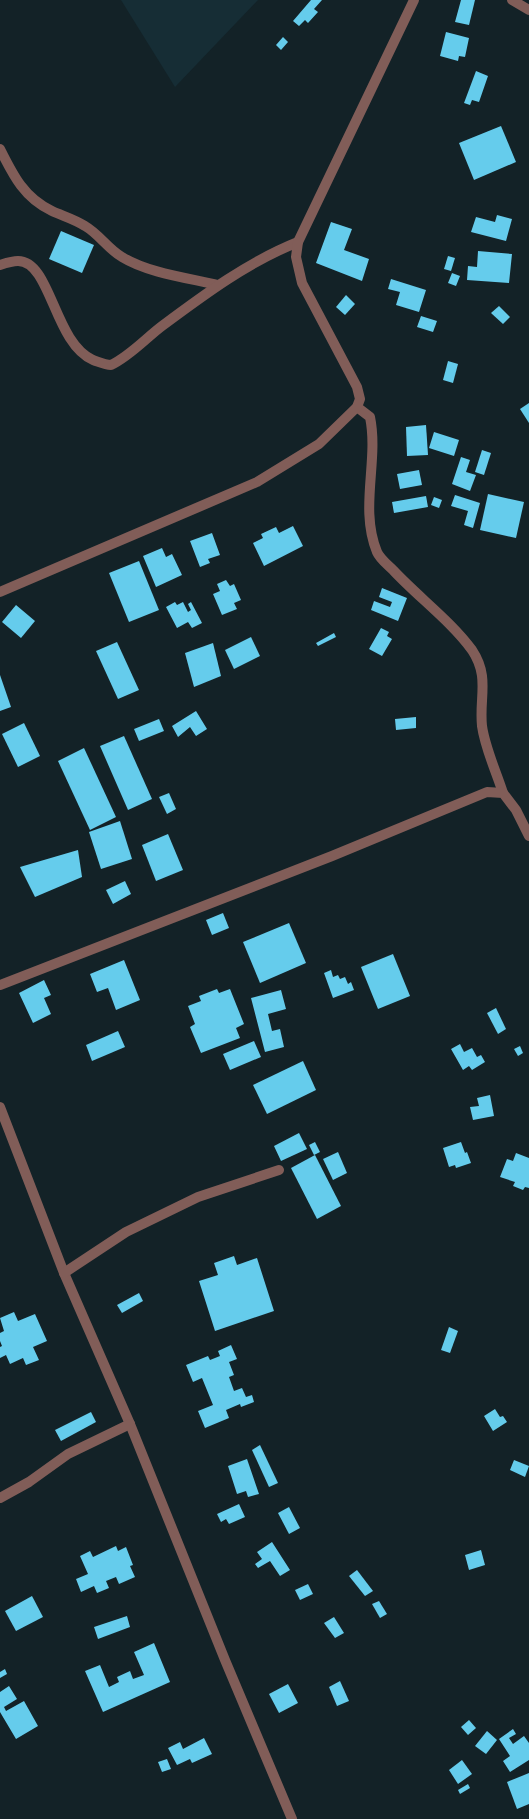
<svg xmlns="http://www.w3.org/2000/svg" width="529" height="1819" font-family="Manrope,sans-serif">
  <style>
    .built { fill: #162d35 }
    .building { fill: #65ccec }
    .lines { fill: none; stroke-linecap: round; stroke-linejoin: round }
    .street { stroke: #815d58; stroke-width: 10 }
  </style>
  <rect width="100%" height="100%" fill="#132227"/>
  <polygon class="built" points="121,0 258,0 175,87"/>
  <g class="building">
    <polygon points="311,0 322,0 314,9 318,12 308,23 305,20 299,26 293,21"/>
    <polygon points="461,0 475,0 469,25 455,22"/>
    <polygon points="446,32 469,38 465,57 459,56 458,61 440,56"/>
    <polygon points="283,37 288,42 281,50 276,45"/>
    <polygon points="476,71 488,76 479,102 472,100 470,105 464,103"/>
    <polygon points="501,126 516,162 474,180 459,143"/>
    <polygon points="497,215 512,219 506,241 471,232 476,217 495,222"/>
    <polygon points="331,222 352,229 344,250 369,259 362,281 316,263"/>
    <polygon points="61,231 94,245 82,273 49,259"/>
    <polygon points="478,251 512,254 509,283 467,280 468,266 477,267"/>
    <polygon points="448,256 455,258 451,271 444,269"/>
    <polygon points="452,273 460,276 456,286 448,283"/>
    <polygon points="391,279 426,290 419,312 396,305 400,292 388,289"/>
    <polygon points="346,295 355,304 345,315 336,307"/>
    <polygon points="499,306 510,317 503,324 491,313"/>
    <polygon points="421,316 437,321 433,332 417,327"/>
    <polygon points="448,361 458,364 453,383 443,380"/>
    <polygon points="529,403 529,423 520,409"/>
    <polygon points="426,425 428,455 407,456 406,427"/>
    <polygon points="434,432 459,440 454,456 429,448"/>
    <polygon points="482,450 491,453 484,475 475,472"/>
    <polygon points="461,457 470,460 466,472 476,475 470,491 452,484"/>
    <polygon points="419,470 422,485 400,489 397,474"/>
    <polygon points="488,494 524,502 516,538 480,530"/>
    <polygon points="455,495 480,503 473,528 464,525 468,511 451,506"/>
    <polygon points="426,496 428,507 394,513 392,502"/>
    <polygon points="434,497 442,500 439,508 431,505"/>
    <polygon points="293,526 303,546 264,566 253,543 263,538 261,534 276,527 279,533"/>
    <polygon points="212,533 220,555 208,559 210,563 200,567 190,541"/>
    <polygon points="162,548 166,557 172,554 182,575 156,587 143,556"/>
    <polygon points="139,561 159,610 129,622 109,573"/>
    <polygon points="226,580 230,586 234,584 241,600 234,603 237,609 222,615 213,594 220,591 217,584"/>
    <polygon points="382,588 407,598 398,621 371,610 374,601 390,607 392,602 379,597"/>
    <polygon points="175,602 177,605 183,602 188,612 191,610 188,604 191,602 202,623 192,628 188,622 177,628 166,607"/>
    <polygon points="16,605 35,621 21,638 2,622"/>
    <polygon points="381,628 389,632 387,636 392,639 382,656 369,649"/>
    <polygon points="334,633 336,637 318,646 316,643"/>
    <polygon points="251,637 260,656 234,669 225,650"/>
    <polygon points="117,642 139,690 118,699 96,651"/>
    <polygon points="213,643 221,676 194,687 185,653"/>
    <polygon points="0,675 11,707 0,711"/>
    <polygon points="196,711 207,729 196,736 190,727 178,737 172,726"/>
    <polygon points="416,717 416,728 396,730 395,719"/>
    <polygon points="159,719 164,731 139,741 134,729"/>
    <polygon points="24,723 40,756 18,767 2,734"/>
    <polygon points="124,736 152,799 128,810 100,746"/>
    <polygon points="84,748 116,817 90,830 58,761"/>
    <polygon points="169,793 176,809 167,814 159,797"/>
    <polygon points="120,821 132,859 101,869 89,832"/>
    <polygon points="168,834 183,870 156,881 142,845"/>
    <polygon points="78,850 82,877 35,897 20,867"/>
    <polygon points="125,881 131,894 113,904 106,890"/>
    <polygon points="223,913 229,928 212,935 206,920"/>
    <polygon points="289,923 306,963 260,983 243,942"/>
    <polygon points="393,954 410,996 378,1009 361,967"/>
    <polygon points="124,960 140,1000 116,1010 108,988 97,992 90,974"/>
    <polygon points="331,970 333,977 338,975 340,979 345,977 348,984 351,982 354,990 333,998 324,973"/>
    <polygon points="44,980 51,995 44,998 51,1014 33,1023 19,993"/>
    <polygon points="217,989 219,993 230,989 244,1024 236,1028 240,1038 201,1053 190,1027 195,1024 188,1006 201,1001 199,996"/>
    <polygon points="281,990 286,1009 268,1014 272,1031 280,1029 284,1047 265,1052 251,998"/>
    <polygon points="496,1008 506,1029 498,1034 487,1013"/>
    <polygon points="118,1031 125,1047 92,1061 86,1045"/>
    <polygon points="254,1041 261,1057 230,1070 223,1054"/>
    <polygon points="460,1044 464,1052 472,1048 477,1057 481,1055 485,1062 472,1070 469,1066 463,1070 451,1049"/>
    <polygon points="520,1046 523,1053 518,1056 514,1049"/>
    <polygon points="303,1061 316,1090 267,1114 253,1085"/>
    <polygon points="490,1095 494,1116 473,1120 470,1107 479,1106 477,1098"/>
    <polygon points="299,1133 307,1149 281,1161 274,1146"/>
    <polygon points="315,1142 320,1152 314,1155 309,1145"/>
    <polygon points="461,1142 465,1153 467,1152 471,1163 456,1168 455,1165 449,1167 443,1148"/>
    <polygon points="338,1152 347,1173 333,1180 323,1159"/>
    <polygon points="516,1153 529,1158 529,1188 525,1187 523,1190 513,1186 515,1182 500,1177 507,1159 513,1161"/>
    <polygon points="315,1155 341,1206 317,1219 291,1168"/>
    <polygon points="234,1256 237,1265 257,1258 274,1311 215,1331 199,1281 218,1275 214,1263"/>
    <polygon points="139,1293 143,1301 122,1313 117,1305"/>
    <polygon points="14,1312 18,1321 35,1314 47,1341 33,1347 39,1360 26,1365 23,1358 10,1364 6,1355 0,1358 0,1347 2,1346 0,1341 0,1333 4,1331 0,1318"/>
    <polygon points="449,1327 458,1331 450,1353 441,1350"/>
    <polygon points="231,1345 237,1359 229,1362 234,1375 229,1377 234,1391 242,1388 246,1397 252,1395 254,1402 241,1407 240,1404 226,1410 229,1418 205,1428 198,1411 213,1405 202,1378 193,1382 186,1365 208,1356 210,1360 220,1356 218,1351"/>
    <polygon points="495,1409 500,1417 503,1416 507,1422 493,1431 484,1416"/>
    <polygon points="91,1412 96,1422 61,1441 55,1430"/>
    <polygon points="260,1445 278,1483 269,1487 252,1450"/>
    <polygon points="247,1459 259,1494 248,1497 246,1491 237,1494 228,1466"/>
    <polygon points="514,1460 529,1466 525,1477 510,1470"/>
    <polygon points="239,1504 245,1517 229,1524 226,1519 221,1522 217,1514"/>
    <polygon points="289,1507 300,1528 289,1534 278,1513"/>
    <polygon points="272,1542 290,1570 280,1576 270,1561 258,1568 255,1564 262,1559 257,1552"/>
    <polygon points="116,1546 118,1551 126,1547 133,1565 130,1566 135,1577 119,1584 116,1577 106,1581 109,1588 97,1593 94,1586 81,1592 76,1579 88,1574 80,1556 90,1551 93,1557"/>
    <polygon points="481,1550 485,1565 469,1570 465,1555"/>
    <polygon points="357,1570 373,1591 365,1596 349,1576"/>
    <polygon points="308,1584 313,1594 300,1600 295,1590"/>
    <polygon points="32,1596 43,1617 16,1631 5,1611"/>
    <polygon points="379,1601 387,1614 380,1618 372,1604"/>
    <polygon points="127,1616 130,1627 98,1639 94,1627"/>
    <polygon points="334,1617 344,1633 335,1638 324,1623"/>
    <polygon points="154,1643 170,1682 103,1712 85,1671 100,1665 109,1687 119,1682 117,1677 130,1671 133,1679 144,1675 134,1652"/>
    <polygon points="5,1669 7,1674 0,1678 0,1672"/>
    <polygon points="340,1681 349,1701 337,1706 329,1687"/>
    <polygon points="288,1684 298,1703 279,1713 269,1694"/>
    <polygon points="9,1686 17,1699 4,1707 6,1711 24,1701 38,1726 16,1739 0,1712 0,1692"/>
    <polygon points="469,1720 476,1728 468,1735 461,1727"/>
    <polygon points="513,1729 516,1734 509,1738 513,1744 524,1736 529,1743 529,1760 510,1772 503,1761 510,1756 499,1739"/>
    <polygon points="487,1731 497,1740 486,1754 475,1746"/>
    <polygon points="204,1738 212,1754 192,1763 190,1759 177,1765 168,1748 180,1742 183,1749"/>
    <polygon points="167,1759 171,1769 162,1772 158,1762"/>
    <polygon points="462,1760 472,1774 458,1784 449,1770"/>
    <polygon points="529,1773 529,1804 517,1809 507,1782"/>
    <polygon points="468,1784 470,1788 460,1794 458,1790"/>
  </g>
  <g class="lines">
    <g class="street">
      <polyline points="512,0 529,10"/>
      <path d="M 0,149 C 13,175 24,198 52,211 C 63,216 74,219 85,226 C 99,234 108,249 122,257 C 148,273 188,278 218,285"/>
      <path d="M 0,265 C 6,263 12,261 18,261 C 51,261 54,343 93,360 C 99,362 105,365 111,365 C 130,356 146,338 162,326 C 205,294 248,262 298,242"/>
      <path d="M 357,407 L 370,417 C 379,461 359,508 377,552 C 380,559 388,565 393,570 C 417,596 452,622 472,650 C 490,677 479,697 482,726 C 485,748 496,771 503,793"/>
      <polyline points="0,592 257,482 319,444 357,407 360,399 357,387 302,283 296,257 298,242 414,0"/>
      <polyline points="0,985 332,856 487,792 503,793 516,810 529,836"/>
      <polyline points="0,1107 64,1273 130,1424 225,1660 292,1819"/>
      <polyline points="64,1273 126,1232 198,1197 279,1170"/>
      <polyline points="0,1498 29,1482 68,1454 130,1424"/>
    </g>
  </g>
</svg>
